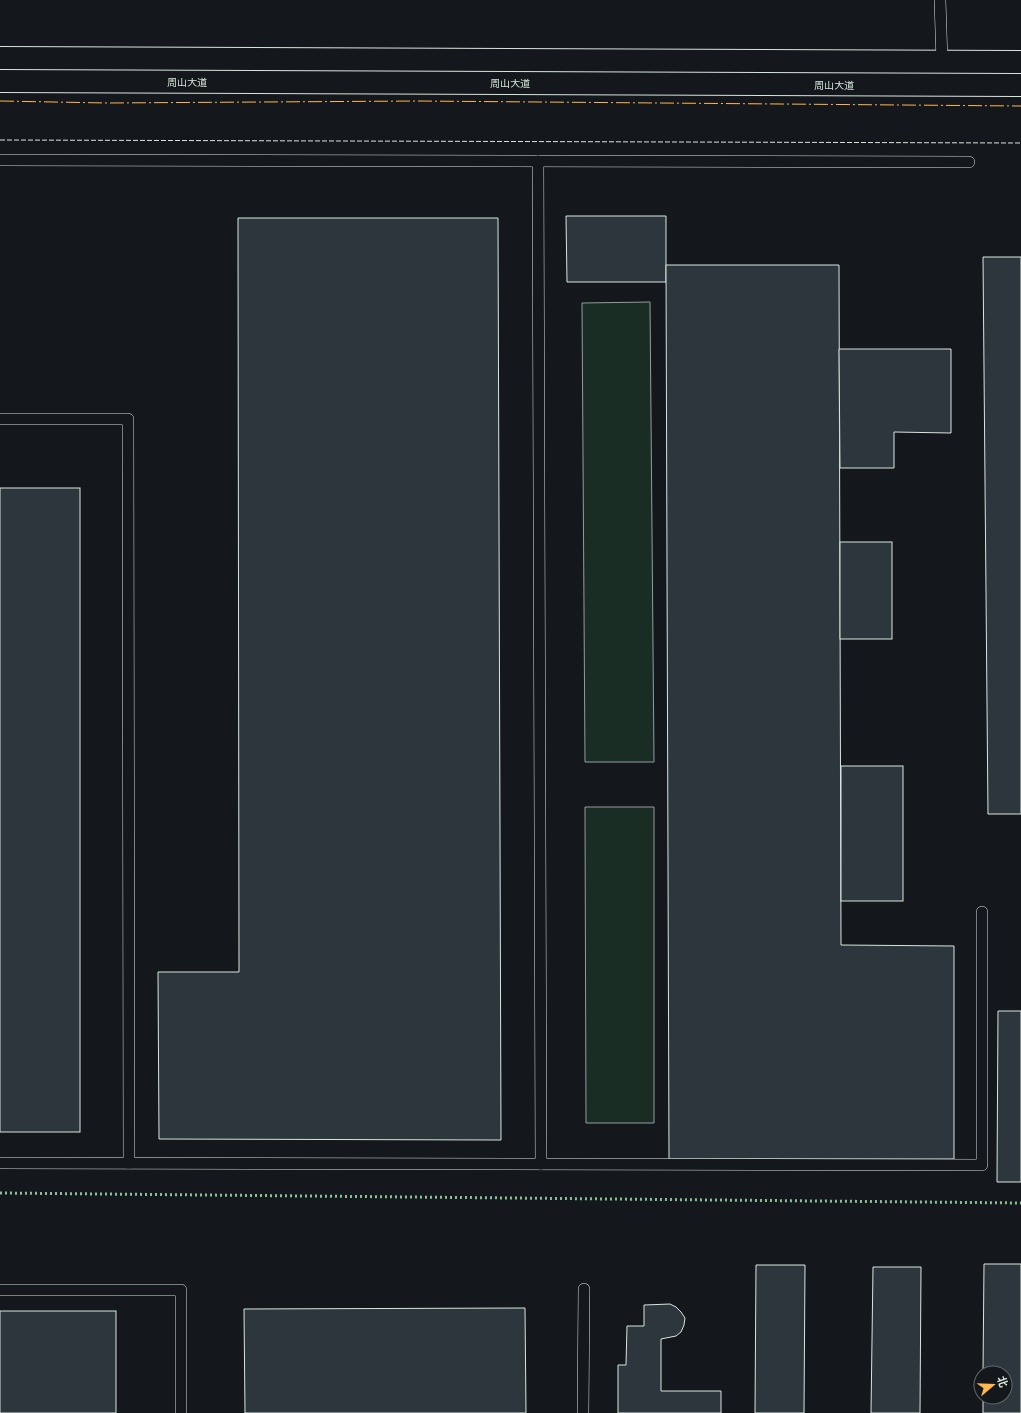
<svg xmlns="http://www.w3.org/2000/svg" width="1021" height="1413" font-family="'PT Serif','Noto Sans SC',serif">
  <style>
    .green { fill: #1a2d24; stroke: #939e99 }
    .building { fill: #2c363c; stroke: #d8e6dc }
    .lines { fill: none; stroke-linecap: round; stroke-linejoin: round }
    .lane-casing { stroke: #d8e6dc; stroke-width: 12 }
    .primary-casing { stroke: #d8e6dc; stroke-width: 24 }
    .lane { stroke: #14181c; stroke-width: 11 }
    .primary { stroke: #14181c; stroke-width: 22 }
    .hedge { stroke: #8ac095; stroke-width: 3; stroke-dasharray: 2 3; stroke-linecap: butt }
    .fence { stroke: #d8e6dc; stroke-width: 1; stroke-dasharray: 5 2; stroke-linecap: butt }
    .power { stroke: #ffb74d; stroke-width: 1; stroke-dasharray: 14 3 2 3; stroke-linecap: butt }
    .labels { text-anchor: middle; stroke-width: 3; stroke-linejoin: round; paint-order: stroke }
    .street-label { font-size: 10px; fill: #d8e6dc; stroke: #14181c }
  </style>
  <rect width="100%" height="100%" fill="#14181c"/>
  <g class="green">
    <polygon points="650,302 654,762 585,762 582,303"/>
    <polygon points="585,807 654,807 654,1123 586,1123"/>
  </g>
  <g class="building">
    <polygon points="566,216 666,216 666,282 567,282"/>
    <polygon points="238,218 498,218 501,1140 159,1139 158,972 239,972"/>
    <polygon points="983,257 1021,257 1021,814 988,814"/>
    <polygon points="666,265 839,265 841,945 954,946 954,1159 669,1159"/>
    <polygon points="839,349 951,349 951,433 894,432 894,468 840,468"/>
    <rect x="0" y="488" width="80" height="644"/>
    <rect x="840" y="542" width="52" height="97"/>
    <rect x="841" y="766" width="62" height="135"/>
    <polygon points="998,1011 1021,1011 1021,1182 997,1182"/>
    <polygon points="984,1264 1021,1264 1021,1413 983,1413 983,1397 1005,1397 1005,1373 983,1373"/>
    <polygon points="756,1265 805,1265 804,1413 755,1413"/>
    <polygon points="873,1267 921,1267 920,1413 871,1413"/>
    <polygon points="670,1304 676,1307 681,1312 685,1318 684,1325 681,1332 676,1336 661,1339 661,1391 721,1391 721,1413 618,1413 618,1365 626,1365 627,1326 644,1326 644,1305"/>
    <polygon points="525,1308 526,1413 245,1413 244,1309"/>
    <rect x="0" y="1311" width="116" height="102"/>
  </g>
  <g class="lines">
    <g class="lane-casing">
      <g id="lane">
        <polyline points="940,0 942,62"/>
        <polyline points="0,160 969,162"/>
        <polyline points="538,161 541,1164"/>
        <polyline points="0,419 128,419 129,1163"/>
        <polyline points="0,1163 982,1165 982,912"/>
        <polyline points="0,1290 181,1290 181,1413"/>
        <polyline points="583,1413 584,1289"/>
      </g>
    </g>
    <g class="primary-casing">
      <g id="primary">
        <polyline points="0,58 1021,62"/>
        <polyline points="0,81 1021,85"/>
      </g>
    </g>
    <use href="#lane" class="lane"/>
    <use href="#primary" class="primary"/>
    <polyline class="hedge" points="0,1193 1021,1203"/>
    <polyline class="fence" points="0,140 1021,143"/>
    <polyline class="power" points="0,101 107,103 418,101 1021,106"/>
  </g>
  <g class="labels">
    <g class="street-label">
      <text x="187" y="86">周山大道</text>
      <text x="510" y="87">周山大道</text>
      <text x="834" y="89">周山大道</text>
    </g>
  </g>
  <g transform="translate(993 1385) rotate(71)"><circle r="19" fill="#14181c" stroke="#626a69"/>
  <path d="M0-3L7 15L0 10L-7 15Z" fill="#ffb74d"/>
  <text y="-6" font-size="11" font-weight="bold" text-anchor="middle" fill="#d8e6dc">北</text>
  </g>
</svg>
